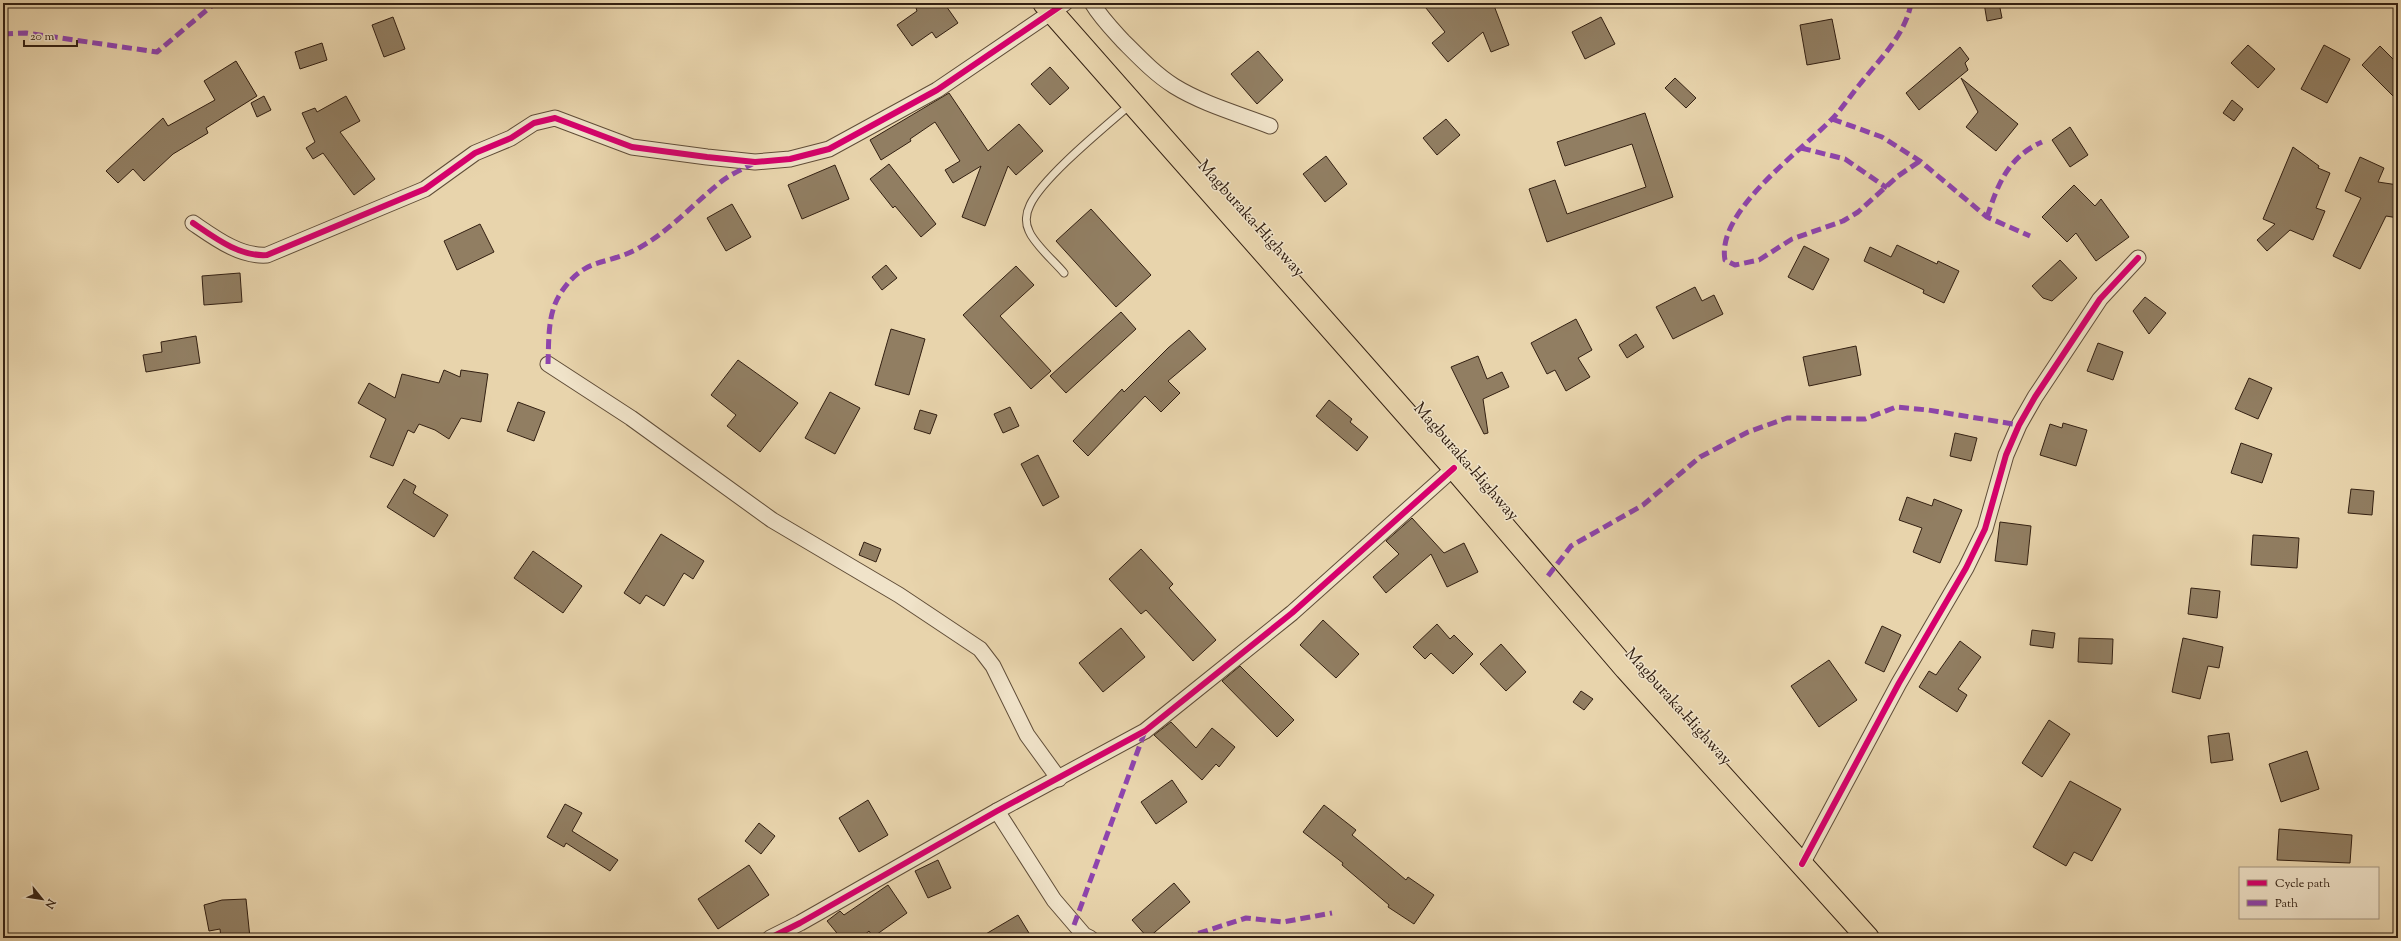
<svg xmlns="http://www.w3.org/2000/svg" width="2401" height="941" font-family="'Sorts Mill Goudy',serif">
  <style>
    .building { fill: #917e62; stroke: #332012 }
    .lines { fill: none; stroke-linecap: round; stroke-linejoin: round }
    .service-casing { stroke: #604d38; stroke-width: 9 }
    .minor-casing { stroke: #604d38; stroke-width: 17 }
    .primary-casing { stroke: #332012; stroke-width: 24 }
    .service { stroke: #f0e3c9; stroke-width: 7 }
    .minor { stroke: #f0e3c9; stroke-width: 15 }
    .primary { stroke: #e8d4ac; stroke-width: 22 }
    .quiet { stroke: #8e44ad; stroke-width: 5; stroke-dasharray: 10 5; stroke-linecap: butt }
    .cycleway-casing { stroke: #f0e3c9; stroke-width: 8 }
    .cycleway { stroke: #d6006c; stroke-width: 6 }
    .labels { text-anchor: middle; stroke-width: 3; stroke-linejoin: round; paint-order: stroke }
    .street-label { font-size: 17px; fill: #332012; stroke: #f0e3c9 }
  </style>
  <rect width="100%" height="100%" fill="#e8d4ac"/>
  <filter id="stains"><feTurbulence type="fractalNoise" baseFrequency=".005" numOctaves="4"/><feColorMatrix values="0 0 0 0 .2 0 0 0 0 .09 0 0 0 0 .02 0 0 0 .5 -.17"/></filter>
  <radialGradient id="worn" r=".72"><stop offset=".6" stop-color="#630" stop-opacity="0"/><stop offset="1" stop-color="#630" stop-opacity=".3"/></radialGradient>
  <g class="building">
    <polygon points="923,3 944,3 958,23 936,38 932,32 912,46 897,25 917,11 916,8"/>
    <polygon points="1422,3 1493,3 1509,45 1491,52 1483,32 1448,62 1432,43 1445,32"/>
    <polygon points="1984,3 1999,3 2002,18 1987,21"/>
    <polygon points="393,17 405,49 384,57 372,25"/>
    <polygon points="1601,17 1615,44 1585,59 1572,32"/>
    <polygon points="1832,19 1840,59 1807,65 1800,25"/>
    <polygon points="322,43 327,60 300,69 295,52"/>
    <polygon points="2248,45 2275,69 2258,88 2231,63"/>
    <polygon points="2324,45 2350,59 2327,103 2301,89"/>
    <polygon points="2380,46 2398,64 2398,101 2362,65"/>
    <polygon points="1960,47 1969,59 1965,63 1968,70 1919,110 1906,93"/>
    <polygon points="1258,51 1283,80 1257,104 1231,74"/>
    <polygon points="236,61 257,96 206,128 208,133 173,154 144,181 133,169 118,183 106,171 163,118 168,126 215,100 204,81"/>
    <polygon points="1050,67 1069,88 1050,105 1031,84"/>
    <polygon points="1675,78 1696,98 1686,108 1665,88"/>
    <polygon points="1961,78 2018,124 1996,151 1966,127 1978,112"/>
    <polygon points="949,93 988,151 1019,124 1043,151 1016,175 1008,166 985,226 962,217 981,166 953,183 945,170 960,161 935,122 910,139 911,141 881,160 870,140"/>
    <polygon points="264,96 271,110 257,117 251,103"/>
    <polygon points="346,96 360,121 340,132 375,179 354,195 323,153 313,159 306,148 315,142 302,113 315,108 317,112"/>
    <polygon points="2232,100 2243,109 2234,121 2223,113"/>
    <polygon points="1645,113 1673,197 1547,242 1529,189 1555,180 1567,214 1646,187 1632,144 1565,166 1557,142"/>
    <polygon points="1446,119 1460,135 1437,155 1423,138"/>
    <polygon points="2070,127 2088,155 2070,167 2052,140"/>
    <polygon points="2293,147 2319,166 2318,168 2330,173 2316,208 2325,211 2313,240 2290,230 2267,251 2257,240 2275,224 2263,219"/>
    <polygon points="1326,156 1347,184 1325,202 1303,174"/>
    <polygon points="2360,157 2384,168 2378,182 2398,185 2398,218 2386,216 2360,269 2333,256 2361,198 2345,191"/>
    <polygon points="889,164 936,224 921,237 895,206 893,208 870,179"/>
    <polygon points="835,165 849,199 802,219 788,185"/>
    <polygon points="2074,185 2095,206 2101,199 2129,237 2096,261 2076,233 2067,242 2042,217"/>
    <polygon points="732,204 751,237 726,251 707,218"/>
    <polygon points="1091,209 1151,275 1116,307 1056,241"/>
    <polygon points="480,224 494,252 457,270 444,241"/>
    <polygon points="1897,245 1937,264 1938,261 1959,271 1944,303 1923,293 1924,290 1864,261 1870,247 1891,257"/>
    <polygon points="1804,246 1829,259 1813,290 1788,277"/>
    <polygon points="2060,260 2077,278 2052,301 2043,298 2032,286"/>
    <polygon points="886,265 897,278 882,290 872,277"/>
    <polygon points="1016,266 1034,285 1000,316 1051,371 1031,389 963,315"/>
    <polygon points="240,273 242,302 204,305 202,276"/>
    <polygon points="1695,287 1702,301 1714,295 1723,314 1673,339 1656,307"/>
    <polygon points="2145,297 2166,313 2149,334 2133,311"/>
    <polygon points="1121,312 1136,329 1066,393 1050,376"/>
    <polygon points="1576,319 1592,350 1578,358 1590,377 1566,391 1555,370 1547,374 1531,343"/>
    <polygon points="891,329 925,339 909,395 875,385"/>
    <polygon points="1189,330 1206,349 1168,381 1180,393 1161,412 1145,396 1088,456 1073,441 1122,389 1124,392 1168,348"/>
    <polygon points="1636,334 1644,347 1627,358 1619,345"/>
    <polygon points="196,336 200,363 146,372 143,355 162,352 161,342"/>
    <polygon points="2098,343 2123,352 2113,380 2087,371"/>
    <polygon points="1856,346 1861,375 1809,386 1803,357"/>
    <polygon points="1478,356 1487,379 1502,372 1509,387 1483,399 1488,433 1484,434 1451,367"/>
    <polygon points="738,360 798,403 760,452 727,426 736,415 711,395"/>
    <polygon points="444,370 460,377 461,370 488,374 481,422 461,418 449,439 435,430 419,424 414,433 408,430 393,466 370,457 386,419 358,403 369,383 395,398 402,374 439,383"/>
    <polygon points="2249,378 2272,388 2258,419 2235,409"/>
    <polygon points="830,392 860,408 835,454 805,438"/>
    <polygon points="1329,400 1352,419 1350,422 1368,437 1357,451 1316,416"/>
    <polygon points="518,402 545,412 534,441 507,431"/>
    <polygon points="1010,407 1019,426 1003,433 994,414"/>
    <polygon points="920,410 937,415 930,434 914,429"/>
    <polygon points="2063,423 2087,430 2076,466 2040,455 2050,424 2062,428"/>
    <polygon points="1955,433 1977,438 1971,461 1950,456"/>
    <polygon points="2241,443 2272,454 2262,483 2231,473"/>
    <polygon points="1038,455 1059,497 1043,506 1021,464"/>
    <polygon points="404,479 416,486 413,493 448,515 434,537 387,507"/>
    <polygon points="2351,489 2374,491 2372,515 2348,513"/>
    <polygon points="1907,497 1932,506 1934,499 1962,510 1940,563 1913,552 1922,528 1899,520"/>
    <polygon points="1412,518 1444,553 1464,543 1478,572 1447,587 1431,554 1386,593 1373,577 1399,554 1386,541"/>
    <polygon points="2000,522 2031,526 2027,565 1995,561"/>
    <polygon points="661,534 704,561 693,579 684,573 664,606 646,595 640,604 624,593"/>
    <polygon points="2253,535 2299,538 2297,568 2251,565"/>
    <polygon points="864,542 881,549 876,562 859,555"/>
    <polygon points="1141,549 1173,584 1169,588 1216,640 1193,661 1146,610 1141,614 1109,579"/>
    <polygon points="533,551 582,586 563,613 514,578"/>
    <polygon points="2191,588 2220,591 2217,618 2188,614"/>
    <polygon points="1323,620 1359,654 1336,678 1300,645"/>
    <polygon points="1437,624 1450,639 1454,635 1473,654 1453,674 1431,653 1425,659 1413,647"/>
    <polygon points="1882,626 1901,635 1884,672 1865,663"/>
    <polygon points="1121,628 1145,657 1103,692 1079,663"/>
    <polygon points="2032,630 2055,633 2053,648 2030,645"/>
    <polygon points="2079,638 2113,639 2112,664 2078,662"/>
    <polygon points="2183,638 2223,647 2219,668 2208,666 2200,699 2172,692"/>
    <polygon points="1960,641 1981,657 1958,689 1967,695 1957,712 1919,687 1929,671 1936,675"/>
    <polygon points="1501,644 1526,672 1506,691 1480,664"/>
    <polygon points="1829,660 1857,700 1819,727 1791,686"/>
    <polygon points="1240,666 1294,720 1277,737 1222,681"/>
    <polygon points="1581,691 1593,699 1584,710 1573,702"/>
    <polygon points="2049,720 2070,734 2042,777 2022,763"/>
    <polygon points="1171,722 1196,748 1212,728 1235,747 1219,767 1216,764 1202,780 1154,735"/>
    <polygon points="2229,733 2233,760 2211,763 2208,736"/>
    <polygon points="2307,751 2319,789 2281,802 2269,764"/>
    <polygon points="1172,780 1187,802 1156,824 1141,802"/>
    <polygon points="2070,781 2121,809 2092,861 2074,852 2066,866 2033,847"/>
    <polygon points="868,800 888,835 859,852 839,818"/>
    <polygon points="565,804 582,813 572,831 618,860 610,871 566,843 564,847 547,837"/>
    <polygon points="1324,805 1356,830 1352,835 1406,880 1408,877 1434,895 1414,924 1388,907 1389,905 1342,865 1343,863 1303,832"/>
    <polygon points="759,823 775,836 761,854 745,841"/>
    <polygon points="2279,829 2352,835 2350,863 2277,860"/>
    <polygon points="938,860 951,888 928,898 915,871"/>
    <polygon points="749,865 769,895 718,929 698,899"/>
    <polygon points="1174,883 1190,902 1148,938 1132,920"/>
    <polygon points="888,885 907,913 873,937 869,931 861,938 841,938 827,921 840,911 844,915"/>
    <polygon points="246,899 250,938 221,938 220,929 209,931 204,905 222,900"/>
    <polygon points="1018,915 1032,938 979,938"/>
  </g>
  <g class="lines">
    <g class="service-casing">
      <path id="service" d="M 1064,273 C 1055,262 1034,244 1029,231 C 1025,223 1026,213 1030,205 C 1043,177 1106,126 1131,104"/>
    </g>
    <g class="minor-casing">
      <g id="minor">
        <path d="M 1092,3 C 1101,18 1112,29 1123,41 C 1139,57 1155,74 1174,86 C 1203,104 1239,114 1270,126"/>
        <path d="M 193,223 C 215,238 240,257 267,255 L 425,189 L 475,153 L 511,138 L 534,123 L 555,118 L 632,147 L 707,157 L 755,162 L 790,159 L 829,149 L 937,90 L 1065,3"/>
        <polyline points="548,364 631,418 772,520 899,595 980,649 993,666 1027,735 1059,779"/>
        <polyline points="997,811 1054,900 1084,935 1090,938"/>
        <polyline points="1802,864 1899,683 1966,568 1985,529 2006,455 2019,425 2035,397 2100,299 2138,258"/>
        <polyline points="770,938 800,923 997,811 1145,731 1292,613 1454,468"/>
      </g>
    </g>
    <g class="primary-casing">
      <polyline id="primary" points="1044,3 1454,468 1626,669 1868,938"/>
    </g>
    <use href="#service" class="service"/>
    <use href="#minor" class="minor"/>
    <use href="#primary" class="primary"/>
    <g class="quiet">
      <path d="M 1911,3 C 1906,34 1879,60 1860,84 C 1850,96 1842,109 1831,120 C 1800,152 1716,211 1725,260 L 1735,265 L 1759,260 L 1792,239 L 1843,221 L 1858,212 L 1898,176 L 1920,161"/>
      <polyline points="3,34 26,33 157,52 215,3"/>
      <polyline points="1832,119 1882,137 1920,161 1987,217 2030,236"/>
      <polyline points="1801,148 1845,159 1887,188"/>
      <path d="M 1987,217 C 1998,184 2008,157 2042,142"/>
      <path d="M 548,364 C 549,340 547,312 562,291 C 586,256 607,266 639,248 C 671,230 694,203 722,181 C 731,174 743,169 754,163"/>
      <polyline points="1548,576 1571,546 1643,505 1700,457 1748,432 1787,418 1865,419 1896,407 1928,410 2019,425"/>
      <polyline points="1074,925 1145,731"/>
      <polyline points="1184,938 1246,918 1283,922 1332,913"/>
    </g>
    <g class="cycleway-casing">
      <g id="cycleway">
        <path d="M 193,223 C 215,238 240,257 267,255 L 425,189 L 475,153 L 511,138 L 534,123 L 555,118 L 632,147 L 707,157 L 755,162 L 790,159 L 829,149 L 937,90 L 1065,3"/>
        <polyline points="1802,864 1899,683 1966,568 1985,529 2006,455 2019,425 2035,397 2100,299 2138,258"/>
        <polyline points="770,938 800,923 997,811 1145,731 1292,613 1454,468"/>
      </g>
    </g>
    <use href="#cycleway" class="cycleway"/>
  </g>
  <g class="labels">
    <g class="street-label">
      <text transform="translate(1252 218) rotate(48)" y="6">Magburaka Highway</text>
      <text transform="translate(1467 461) rotate(49)" y="6">Magburaka Highway</text>
      <text transform="translate(1679 706) rotate(48)" y="6">Magburaka Highway</text>
    </g>
  </g>
  <rect width="2401" height="941" fill="none" stroke="#e8d4ac" stroke-width="16"/>
  <rect x="4" y="4" width="2393" height="933" fill="none" stroke="#332012" stroke-width="2"/>
  <rect x="8" y="8" width="2385" height="925" fill="none" stroke="#332012"/>
  <rect x="2239" y="867" width="140" height="52" fill="#f0e3c9" stroke="#a49580"/>
  <rect x="2247" y="880" width="20" height="6" fill="#d6006c" stroke="#a49580"/>
  <text x="2275" y="887" font-size="12" fill="#332012">Cycle path</text>
  <rect x="2247" y="900" width="20" height="6" fill="#8e44ad" stroke="#a49580"/>
  <text x="2275" y="907" font-size="12" fill="#332012">Path</text>
  <g transform="translate(42 899) rotate(120)" stroke="#f0e3c9" stroke-width="3" paint-order="stroke">
  <path d="M0-3L7 15L0 10L-7 15Z" fill="#332012"/>
  <text y="-6" font-size="11" font-weight="bold" text-anchor="middle" fill="#332012">N</text>
  </g>
  <path d="M24 40v6h53v-6" fill="none" stroke="#332012" stroke-width="2"/>
  <text x="30" y="40" font-size="12" fill="#332012" stroke="#f0e3c9" stroke-width="3" paint-order="stroke">20 m</text>
  <rect width="100%" height="100%" filter="url(#stains)"/>
  <rect width="100%" height="100%" fill="url(#worn)"/>
</svg>
